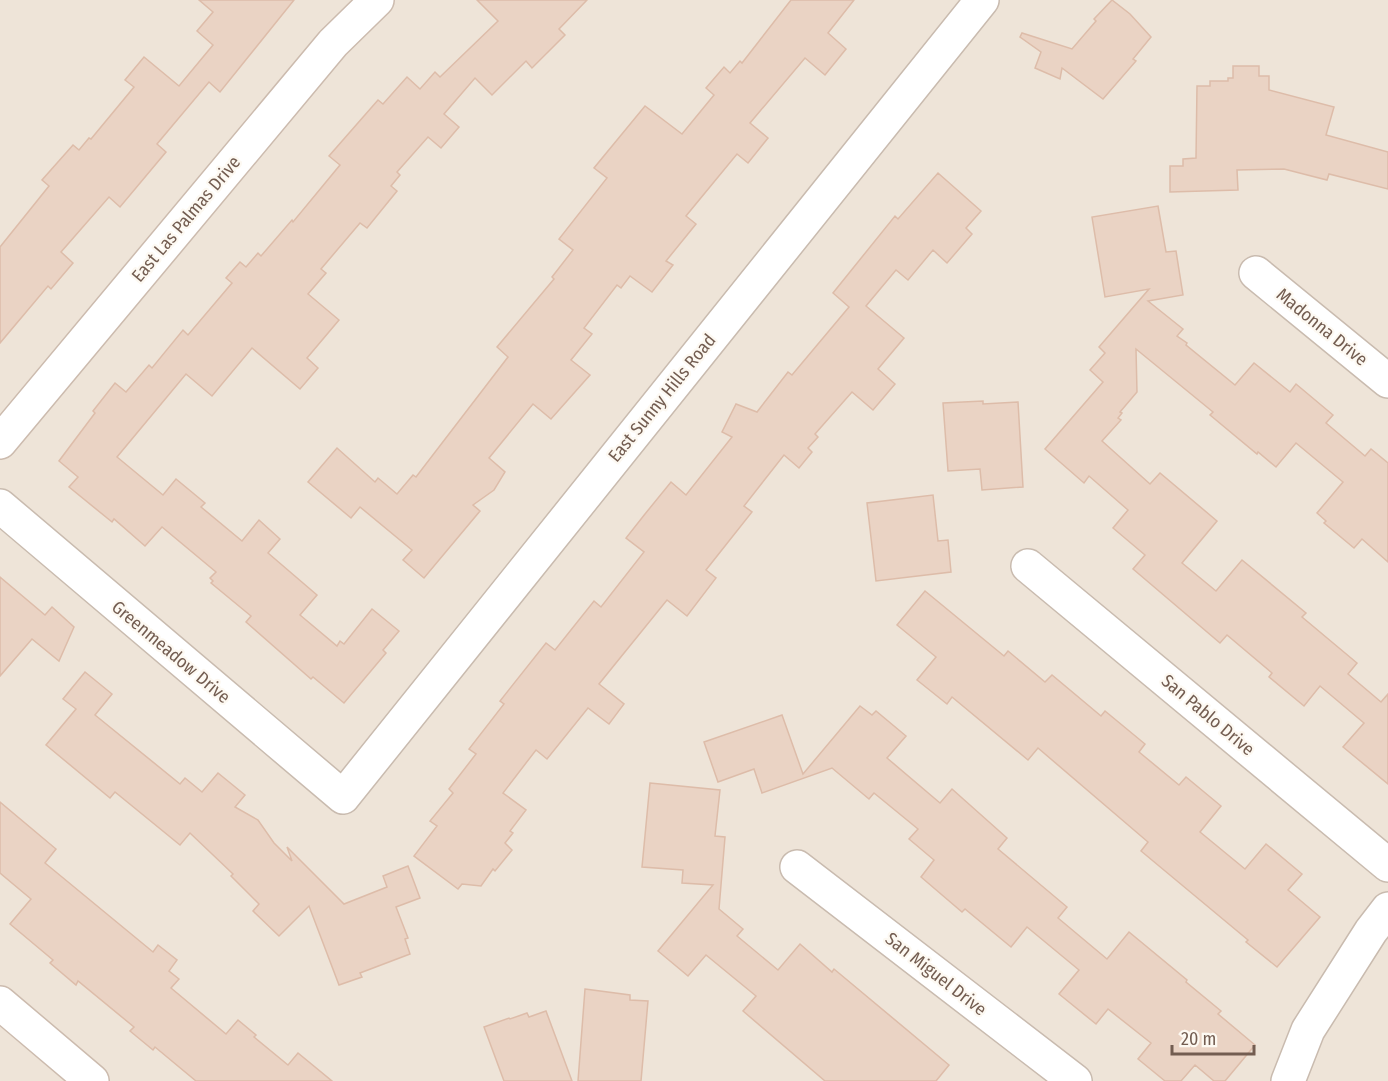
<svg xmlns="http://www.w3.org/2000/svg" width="1388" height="1081" font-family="'Fira Sans Condensed',sans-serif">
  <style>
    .residential { fill: #eee4d8 }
    .building { fill: #ead3c4; stroke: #ddbca9; stroke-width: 1.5 }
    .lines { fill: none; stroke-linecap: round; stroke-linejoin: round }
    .street-casing { stroke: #c9bbaf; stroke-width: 36 }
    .secondary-casing { stroke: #ccbbae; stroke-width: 36 }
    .street { stroke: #fff; stroke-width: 33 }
    .secondary { stroke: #fff; stroke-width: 33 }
    .labels { text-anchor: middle; stroke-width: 4.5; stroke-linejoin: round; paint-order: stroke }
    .street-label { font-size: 18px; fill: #735d51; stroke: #fdf9f2 }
  </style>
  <rect width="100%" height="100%" fill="#faf4eb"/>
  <rect class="residential" x="0" y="0" width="1388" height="1081"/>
  <g class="building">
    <polygon points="199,0 294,0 220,92 209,82 157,144 166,152 120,207 109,197 61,252 73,263 51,289 48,286 0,343 0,247 49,186 42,180 73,145 79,150 89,138 91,139 134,87 125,80 144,57 179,86 213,45 197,31 213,12"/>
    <polygon points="477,0 587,0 559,29 565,35 532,68 526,61 492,95 475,78 444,114 459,127 441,148 428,137 397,172 400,175 391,186 397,191 367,228 360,223 321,269 326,273 308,294 339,320 307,358 318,368 300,389 252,348 212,396 186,374 117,457 163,495 176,479 205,503 201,507 242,541 259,520 280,539 268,553 317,595 300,615 337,646 340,641 344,644 372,609 399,631 383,650 386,653 344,703 313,677 311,679 246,622 251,616 211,583 213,581 210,578 216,572 162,527 145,546 114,519 112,522 69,487 78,477 59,461 95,413 93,411 115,383 126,392 149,365 152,368 183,330 188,335 232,283 226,278 240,262 246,267 258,253 261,256 292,220 293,222 340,165 329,156 378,100 383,104 407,77 420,89 435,72 440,77 498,21"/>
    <polygon points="791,0 854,0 828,33 846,49 825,75 805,58 750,123 768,138 748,163 737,154 686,216 696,224 666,261 673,265 652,292 630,276 621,288 617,285 584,328 592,334 571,360 590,375 551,419 533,404 489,458 505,472 494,490 473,505 480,511 424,578 403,560 412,550 360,507 351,518 308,482 337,448 375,482 378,478 397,494 413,475 416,477 508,357 497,347 554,279 552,277 573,250 559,239 607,178 594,168 645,106 682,134 714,95 706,88 724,67 730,73 740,61 742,63"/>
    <polygon points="1112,0 1130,14 1151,37 1133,59 1136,61 1103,99 1062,68 1060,79 1035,68 1041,52 1020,37 1022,33 1072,49 1096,21 1094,19"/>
    <polygon points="1233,66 1259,66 1259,76 1269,76 1269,90 1334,107 1326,135 1388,152 1388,189 1329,174 1327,180 1284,169 1237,170 1238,190 1170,192 1170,166 1183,166 1183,159 1196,158 1197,86 1210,86 1210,81 1228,81 1228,78 1233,78"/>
    <polygon points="938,173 981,211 966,228 972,234 947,263 933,250 908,280 896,270 866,306 904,338 878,369 895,384 873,410 852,392 815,434 818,437 808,448 812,452 799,468 784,455 744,506 752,512 706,570 716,578 687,616 667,600 599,684 624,704 609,724 588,708 547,759 536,750 503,793 526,810 510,831 513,833 505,843 512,850 495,871 493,869 481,886 462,884 458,889 414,856 437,826 430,821 453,793 449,789 476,754 469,749 504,704 500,701 546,643 555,650 594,601 601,607 644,552 626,538 645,514 671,482 686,495 732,437 722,432 736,404 757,412 788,372 792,375 849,307 833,293 895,216 898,219"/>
    <polygon points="1158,206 1166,252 1176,251 1183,295 1148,301 1183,329 1177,336 1187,343 1186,345 1235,385 1254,363 1290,392 1296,384 1333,415 1326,423 1365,456 1371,449 1388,463 1388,562 1362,539 1354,548 1324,523 1326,521 1317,513 1343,482 1296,443 1276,467 1258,452 1257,454 1210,415 1213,412 1136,349 1137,392 1120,412 1122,413 1118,418 1121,420 1102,441 1150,484 1160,473 1217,521 1182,563 1216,591 1242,560 1306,613 1302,617 1357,663 1348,674 1381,702 1388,694 1388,784 1343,747 1364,723 1320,686 1304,706 1269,677 1272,673 1227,635 1220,643 1133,569 1145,555 1113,528 1128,510 1089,476 1084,483 1045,449 1103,382 1090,370 1105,353 1099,347 1149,289 1105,297 1092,217"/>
    <polygon points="983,401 983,404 1018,402 1023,487 982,490 980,469 948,471 943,403"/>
    <polygon points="933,495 938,541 948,540 951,572 876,581 867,503"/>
    <polygon points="0,577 45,615 52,607 74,627 59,661 32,639 0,676"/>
    <polygon points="925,591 1004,656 1008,651 1045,682 1052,675 1101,716 1105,711 1145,744 1139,752 1179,785 1186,777 1221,806 1200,832 1245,869 1266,844 1302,874 1288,890 1320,917 1277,967 1246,942 1248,940 1141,851 1148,842 1038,748 1028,760 952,697 947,704 917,680 936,657 897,625"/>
    <polygon points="85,672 112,694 95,715 180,784 185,778 202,792 218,773 245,795 235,807 258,820 274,843 292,861 287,847 344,904 387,887 383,876 408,866 420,898 396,907 408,938 405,939 410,954 360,973 362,977 339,985 309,906 279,936 253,911 259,904 231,876 233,874 190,833 180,845 115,792 110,798 46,745 76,709 63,699"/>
    <polygon points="860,706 872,715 876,711 906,736 887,758 940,803 952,789 1007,838 998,849 1067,907 1058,918 1107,959 1129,932 1187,980 1186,982 1221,1011 1218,1014 1255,1045 1225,1081 1214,1081 1195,1065 1181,1081 1165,1081 1138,1059 1151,1043 1108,1009 1096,1024 1059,994 1079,970 1027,927 1011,947 965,909 962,912 921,877 934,860 909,839 918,829 874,793 869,799 832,768 762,793 754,769 718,782 704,742 782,715 803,774"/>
    <polygon points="650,783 720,790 715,836 725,837 719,909 743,929 737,936 778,970 800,944 832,972 834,969 949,1065 936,1081 825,1081 743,1011 756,996 706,955 688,976 658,951 713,885 682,883 683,870 642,867"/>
    <polygon points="0,802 56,849 45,863 153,952 158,945 177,960 169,971 179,979 171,988 226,1034 238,1020 256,1035 254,1037 288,1065 298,1053 332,1081 196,1081 155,1047 153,1050 130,1031 134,1027 78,981 76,985 50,963 53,960 10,924 31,899 0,873"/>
    <polygon points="585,989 630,995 630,1000 648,1001 641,1081 578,1081"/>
    <polygon points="546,1011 572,1081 504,1081 484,1027 509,1018 510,1019 527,1013 529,1017"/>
  </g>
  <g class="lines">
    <g class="street-casing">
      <g id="street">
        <polyline points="1256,273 1388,381"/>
        <polyline points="0,506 343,797 982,0"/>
        <polyline points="1028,566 1388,865"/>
        <polyline points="797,867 1075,1081"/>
        <polyline points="1288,1081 1308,1030 1371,931 1388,909"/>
      </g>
    </g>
    <g class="secondary-casing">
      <g id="secondary">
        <polyline points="0,442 333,43 377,0"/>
        <polyline points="0,1003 92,1081"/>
      </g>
    </g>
    <use href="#street" class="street"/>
    <use href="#secondary" class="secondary"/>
  </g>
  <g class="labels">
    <g class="street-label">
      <text transform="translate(186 219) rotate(-50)" y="6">East Las Palmas Drive</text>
      <text transform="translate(1322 327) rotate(39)" y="6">Madonna Drive</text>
      <text transform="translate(662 398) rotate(-51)" y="6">East Sunny Hills Road</text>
      <text transform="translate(171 652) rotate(40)" y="6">Greenmeadow Drive</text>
      <text transform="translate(1208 715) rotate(40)" y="6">San Pablo Drive</text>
      <text transform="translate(936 974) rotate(38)" y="6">San Miguel Drive</text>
    </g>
  </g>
  <path d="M1172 1045v9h82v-9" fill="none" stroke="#735d51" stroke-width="3"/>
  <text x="1181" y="1045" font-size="18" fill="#735d51" stroke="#fdf9f2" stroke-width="4.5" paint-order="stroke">20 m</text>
</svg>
